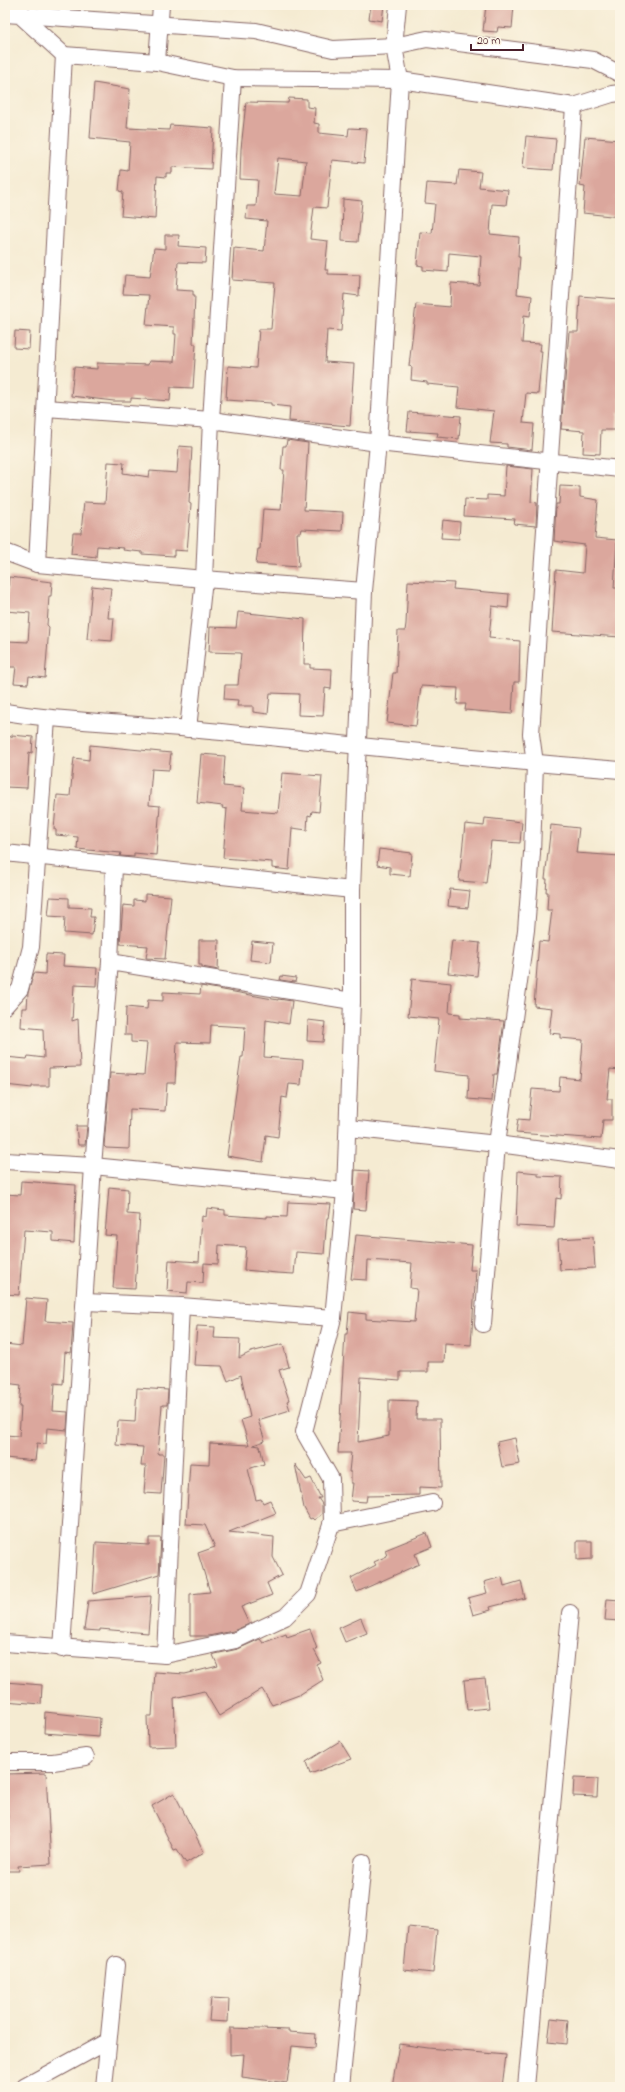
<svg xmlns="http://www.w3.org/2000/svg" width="625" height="2092" font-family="'Indie Flower',sans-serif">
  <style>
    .building { fill: #dba79d; fill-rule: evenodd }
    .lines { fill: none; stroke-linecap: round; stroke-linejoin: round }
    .minor-casing { stroke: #866665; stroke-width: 18 }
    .minor { stroke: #fff; stroke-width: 16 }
  </style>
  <rect width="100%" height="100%" fill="#fcf5e5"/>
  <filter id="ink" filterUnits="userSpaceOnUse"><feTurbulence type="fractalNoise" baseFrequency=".025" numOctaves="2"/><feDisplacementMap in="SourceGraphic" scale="8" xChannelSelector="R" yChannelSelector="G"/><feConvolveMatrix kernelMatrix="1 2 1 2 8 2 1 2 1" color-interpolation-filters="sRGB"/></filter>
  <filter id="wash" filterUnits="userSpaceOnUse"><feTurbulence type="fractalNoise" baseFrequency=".012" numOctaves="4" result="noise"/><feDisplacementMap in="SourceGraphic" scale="16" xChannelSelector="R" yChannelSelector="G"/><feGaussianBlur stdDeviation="0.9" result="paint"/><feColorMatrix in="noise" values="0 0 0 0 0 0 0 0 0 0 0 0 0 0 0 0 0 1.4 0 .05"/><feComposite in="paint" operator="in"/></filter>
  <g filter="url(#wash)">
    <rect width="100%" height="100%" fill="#f5ebd2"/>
    <g id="blocks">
      <g class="building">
        <polygon points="371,5 384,5 382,21 369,19"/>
        <polygon points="486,5 514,5 512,28 498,27 497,32 483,31"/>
        <polygon points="94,83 130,89 127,128 169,130 170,125 213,128 211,169 172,167 172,173 166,173 166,177 157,176 155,219 121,216 123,192 119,191 121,170 128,171 130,142 90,138"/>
        <path d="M 289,98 L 307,99 L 307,107 L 315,108 L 314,123 L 319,124 L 319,133 L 348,136 L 349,128 L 367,129 L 364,163 L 332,160 L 327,208 L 314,207 L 310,239 L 328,241 L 325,270 L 328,270 L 328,274 L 360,275 L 359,296 L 344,294 L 341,331 L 327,330 L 325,362 L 354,364 L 350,426 L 289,421 L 290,407 L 271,405 L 271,403 L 226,400 L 228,366 L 256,368 L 259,329 L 271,329 L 275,283 L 232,280 L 234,248 L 264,251 L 267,221 L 246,219 L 247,206 L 256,206 L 258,180 L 240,179 L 241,149 L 246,102 L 288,103 ZM 278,158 L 306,161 L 302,196 L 274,194 Z"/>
        <polygon points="526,136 556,139 553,170 523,168"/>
        <polygon points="585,137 620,140 620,217 583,213 585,187 580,186"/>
        <polygon points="459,170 481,172 479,187 508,190 506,205 492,204 490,234 519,237 518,257 520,257 517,294 532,296 530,316 524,315 522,343 541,344 540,351 542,351 538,394 526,393 523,423 534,424 532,450 507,447 507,444 490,443 494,411 457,407 459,387 427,384 427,382 411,380 412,367 409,366 416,304 450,307 451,283 479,285 481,256 449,253 448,272 423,270 423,266 417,265 420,232 432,233 435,204 425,203 427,183 457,185"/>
        <polygon points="343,199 362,201 358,242 342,241"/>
        <polygon points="165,235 179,235 178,246 206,248 205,263 178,262 176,290 193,291 193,295 195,295 193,344 196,344 193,388 171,387 170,401 131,398 131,401 114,401 71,396 74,367 97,369 97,363 148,365 149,361 174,362 176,334 174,334 174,327 146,325 149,295 123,294 125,275 150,277 154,248 165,249"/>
        <polygon points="580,296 620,299 620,413 618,413 617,430 601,430 600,454 583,453 584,431 561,429 569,332 578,332"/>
        <polygon points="15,331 30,332 29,349 14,348"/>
        <polygon points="409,412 461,416 459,439 437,437 438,433 407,431"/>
        <polygon points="287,440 308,443 304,510 343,512 342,531 302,529 301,533 297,533 299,567 256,564 258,549 260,549 263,509 281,510 284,470 281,470 283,446 286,446"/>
        <polygon points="179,446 192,447 189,503 191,504 187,551 174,550 174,556 142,554 142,552 123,550 124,548 97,546 96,557 71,554 73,533 81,533 84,502 105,503 108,462 124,463 123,473 149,477 150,471 177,473"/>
        <polygon points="506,466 533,469 531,502 537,503 536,526 514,524 515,519 464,516 465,499 487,500 487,495 504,496"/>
        <polygon points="560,486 580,487 580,497 598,500 595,538 617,540 614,588 620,588 620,637 552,632 556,570 583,573 585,545 554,541 556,504 559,504"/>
        <polygon points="443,520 460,522 459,539 441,538"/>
        <polygon points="9,577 52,582 51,596 49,596 47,625 49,627 45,678 29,676 28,684 14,683 16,667 6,667 8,641 28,642 30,613 6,611"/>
        <polygon points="408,581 454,583 453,589 509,594 508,608 492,606 489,638 520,641 519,682 514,682 512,714 465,710 466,704 457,704 458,688 421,686 416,726 387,723 393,673 396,673 398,631 405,631 406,624"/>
        <polygon points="92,586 111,588 108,618 114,618 112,641 87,639"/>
        <polygon points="238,612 305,619 304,664 310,664 310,668 332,669 331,689 325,688 323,716 298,715 299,694 270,693 268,714 253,712 253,706 237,706 238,700 224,699 225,685 238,685 241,653 209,652 210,627 236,628"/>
        <polygon points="12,735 33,737 32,753 29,752 27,788 5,787 5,736 12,737"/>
        <polygon points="90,745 171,753 169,770 152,769 149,805 160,806 156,855 134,853 134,857 120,856 121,853 77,849 78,837 56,835 56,830 54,829 57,795 70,796 74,758 89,760"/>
        <polygon points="201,754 225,756 223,786 244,788 242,810 278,813 282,773 322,776 319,812 312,811 311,816 308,815 307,830 292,828 289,870 272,868 272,862 223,858 227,809 222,808 223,806 197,803"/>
        <polygon points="485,818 522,822 520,843 491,841 486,883 459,881 465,824 484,826"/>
        <polygon points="551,825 579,828 576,853 620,856 620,966 617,996 620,996 620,1070 610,1069 607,1099 612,1099 612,1120 603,1120 601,1139 516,1133 518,1119 529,1120 532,1089 559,1091 560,1077 580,1079 583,1040 560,1038 560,1034 549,1033 552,1008 534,1006 539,941 548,942 552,910 547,910 548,892 546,892 547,879 545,879"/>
        <polygon points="379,849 412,853 410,876 390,874 390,867 377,865"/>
        <polygon points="450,889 470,891 468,908 448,906"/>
        <polygon points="145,894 171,896 165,959 146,958 148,946 120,944 123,905 134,906 134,900 145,901"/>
        <polygon points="50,897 69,898 69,907 91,908 90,917 94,917 92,935 64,933 65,917 48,916"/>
        <polygon points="199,940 219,940 218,970 202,967 202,965 199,965"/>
        <polygon points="452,940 480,943 477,976 448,973"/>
        <polygon points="252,941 273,943 271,962 250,960"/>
        <polygon points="46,954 64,955 63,966 97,968 96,986 74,985 72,1021 78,1019 80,1067 49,1068 49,1086 32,1086 32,1088 5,1085 5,1057 27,1059 28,1056 44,1058 43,1029 21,1027 22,1008 27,1008 28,993 34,973 45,974"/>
        <polygon points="281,976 296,978 295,982 280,980"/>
        <polygon points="412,979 451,983 449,1013 460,1014 460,1018 504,1021 497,1074 494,1074 492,1101 468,1099 469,1075 434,1071 439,1019 408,1016"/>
        <polygon points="201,986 278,1000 278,999 292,1001 289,1024 266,1020 264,1057 303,1060 301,1085 289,1084 287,1098 282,1097 278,1137 266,1135 263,1162 227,1156 241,1057 243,1057 245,1027 211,1025 210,1043 177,1042 175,1083 167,1083 165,1111 130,1109 129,1149 106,1148 104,1146 110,1073 144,1075 147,1043 131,1042 131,1035 125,1035 126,1007 147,1009 148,1000 163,1001 163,992 200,994"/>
        <polygon points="308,1020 325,1022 323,1042 307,1041"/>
        <polygon points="76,1126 87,1126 85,1145 78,1145"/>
        <polygon points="355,1170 369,1171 366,1210 353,1209"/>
        <polygon points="518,1171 538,1173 538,1176 562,1177 561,1199 556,1198 554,1228 516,1226"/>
        <polygon points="21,1181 76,1185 74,1243 53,1241 53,1232 24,1230 19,1295 5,1294 5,1194 20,1195"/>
        <polygon points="109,1187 128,1189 127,1214 140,1215 135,1289 113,1288 117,1236 105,1235"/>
        <polygon points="288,1202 331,1204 329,1218 327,1218 324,1254 296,1252 294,1274 277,1273 244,1270 246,1247 219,1245 218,1264 204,1263 203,1283 188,1282 187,1293 167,1291 169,1260 199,1262 202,1216 206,1217 207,1208 225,1210 225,1215 267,1218 267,1216 287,1217"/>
        <polygon points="356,1235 472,1245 470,1270 476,1270 471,1345 445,1343 444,1362 428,1362 428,1372 400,1372 400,1380 361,1377 358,1442 389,1436 389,1400 417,1401 416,1419 440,1419 441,1488 419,1487 419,1495 367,1496 366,1502 351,1501 353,1483 351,1483 351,1472 349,1472 351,1453 338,1453 345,1334 347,1334 349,1312 366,1314 366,1319 414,1322 417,1289 410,1288 412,1263 368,1260 367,1280 351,1279"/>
        <polygon points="593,1237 595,1268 560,1270 558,1239"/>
        <polygon points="26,1298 47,1300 45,1321 73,1323 71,1353 65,1352 63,1384 55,1383 53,1411 68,1412 67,1430 47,1428 46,1444 37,1443 35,1461 5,1458 5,1435 19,1436 21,1407 19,1407 21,1385 5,1383 5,1344 22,1346"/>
        <polygon points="197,1326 215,1327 214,1338 240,1339 239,1358 251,1352 283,1344 289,1367 279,1370 289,1400 287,1401 290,1410 258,1420 265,1441 253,1445 260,1446 264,1464 248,1469 256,1500 261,1499 263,1503 270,1500 276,1513 229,1532 274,1537 273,1557 282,1575 267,1583 272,1595 241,1607 249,1624 233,1631 209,1636 190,1636 190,1594 210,1592 198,1553 215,1547 205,1525 186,1524 190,1463 209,1464 210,1443 249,1445 241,1420 250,1417 241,1375 228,1381 222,1366 194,1365"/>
        <polygon points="137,1388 168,1390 167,1405 162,1405 158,1454 164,1454 161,1494 144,1493 146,1466 141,1466 143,1447 116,1445 118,1421 135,1422"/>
        <polygon points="515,1438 520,1464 502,1467 497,1442"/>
        <polygon points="295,1464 306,1480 311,1478 321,1498 318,1498 322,1504 322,1514 314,1520 312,1518 310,1519 304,1508"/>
        <polygon points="427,1533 432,1547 415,1554 419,1564 357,1592 351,1578 376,1565 374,1562 387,1556 385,1550"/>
        <polygon points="149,1538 161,1538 159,1574 93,1594 96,1542 149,1545"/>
        <polygon points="577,1541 592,1541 592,1559 577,1560"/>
        <polygon points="502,1577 504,1586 521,1581 525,1598 490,1607 491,1610 473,1615 468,1598 487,1593 484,1582"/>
        <polygon points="151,1596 148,1633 100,1629 100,1631 84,1630 88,1601"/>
        <polygon points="607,1599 620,1600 620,1621 605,1620"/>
        <polygon points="361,1618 367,1633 345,1642 339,1628"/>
        <polygon points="310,1629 317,1649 314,1650 321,1663 317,1665 323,1680 299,1695 272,1705 262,1689 219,1716 204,1691 174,1698 176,1746 148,1747 147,1716 152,1716 155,1672 185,1674 218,1666 213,1655 215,1654 238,1649 260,1639 263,1643 286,1634 287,1637"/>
        <polygon points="485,1678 489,1708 467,1710 464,1680"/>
        <polygon points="5,1682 42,1685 41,1704 5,1701"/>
        <polygon points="45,1712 100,1718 99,1737 44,1733"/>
        <polygon points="340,1741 351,1759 310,1774 306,1762"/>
        <polygon points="46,1773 51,1864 18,1866 19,1871 5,1871 5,1834 9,1834 5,1774"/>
        <polygon points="574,1778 598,1779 597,1797 573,1796"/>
        <polygon points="174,1793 204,1852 186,1863 177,1849 174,1850 152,1806"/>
        <polygon points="408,1927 437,1930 433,1973 404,1970"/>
        <polygon points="211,1998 229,1999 228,2022 209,2021"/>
        <polygon points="551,2018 568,2020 566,2044 548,2042"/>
        <polygon points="230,2028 289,2030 289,2032 316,2034 315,2048 292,2046 287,2083 242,2077 244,2054 230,2055"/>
        <polygon points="399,2044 428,2048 506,2055 502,2087 392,2087"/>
      </g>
    </g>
  </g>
  <g filter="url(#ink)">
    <use href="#blocks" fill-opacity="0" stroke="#866665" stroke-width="1"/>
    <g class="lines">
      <g class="minor-casing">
        <g id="minor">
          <polyline points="21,11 20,15 256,31 333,49 394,46 427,39 593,60 620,74"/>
          <polyline points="5,14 20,15 64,55 157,62 233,78 400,80 574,106 612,94 620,93"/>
          <polyline points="157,62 161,5"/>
          <polyline points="46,408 211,420 378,443 620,469"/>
          <polyline points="5,552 37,564 204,579 364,591"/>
          <polyline points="37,564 64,55"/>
          <path d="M 5,712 C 66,722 128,723 190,729 C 334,743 477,759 620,770"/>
          <polyline points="188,729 204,579 211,420 233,78"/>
          <polyline points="5,853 352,890"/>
          <polyline points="110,962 352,1001"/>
          <polyline points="5,1006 20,989 31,947 47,719"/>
          <polyline points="348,1128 497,1144 620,1160"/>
          <polyline points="5,1161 93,1166 345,1191"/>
          <polyline points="85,1302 181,1306 333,1318"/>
          <polyline points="483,1324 497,1144 526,930 532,853 535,763 531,734 574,106"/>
          <polyline points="331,1524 432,1503"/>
          <polyline points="5,1643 165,1655 236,1640 285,1617 308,1594 332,1522 331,1479 304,1432 333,1318 345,1191 352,1001 352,890 364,591 378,443 400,80 394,46 398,5"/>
          <polyline points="62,1649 93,1166 110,962 114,866"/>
          <polyline points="165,1655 181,1306"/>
          <polyline points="5,1762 53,1762 86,1757"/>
          <polyline points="24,2087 108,2041"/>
          <polyline points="104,2087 116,1965"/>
          <polyline points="341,2087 363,1862"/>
          <polyline points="526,2087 570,1613"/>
        </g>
      </g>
      <use href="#minor" class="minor"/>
    </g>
  </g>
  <rect width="625" height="2092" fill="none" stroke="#fcf5e5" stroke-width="20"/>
  <path d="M471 44v6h52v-6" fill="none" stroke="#4a1f2b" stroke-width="2"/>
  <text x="477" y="44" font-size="12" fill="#4a1f2b" stroke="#fcf5e5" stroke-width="3" paint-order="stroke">20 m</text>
</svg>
